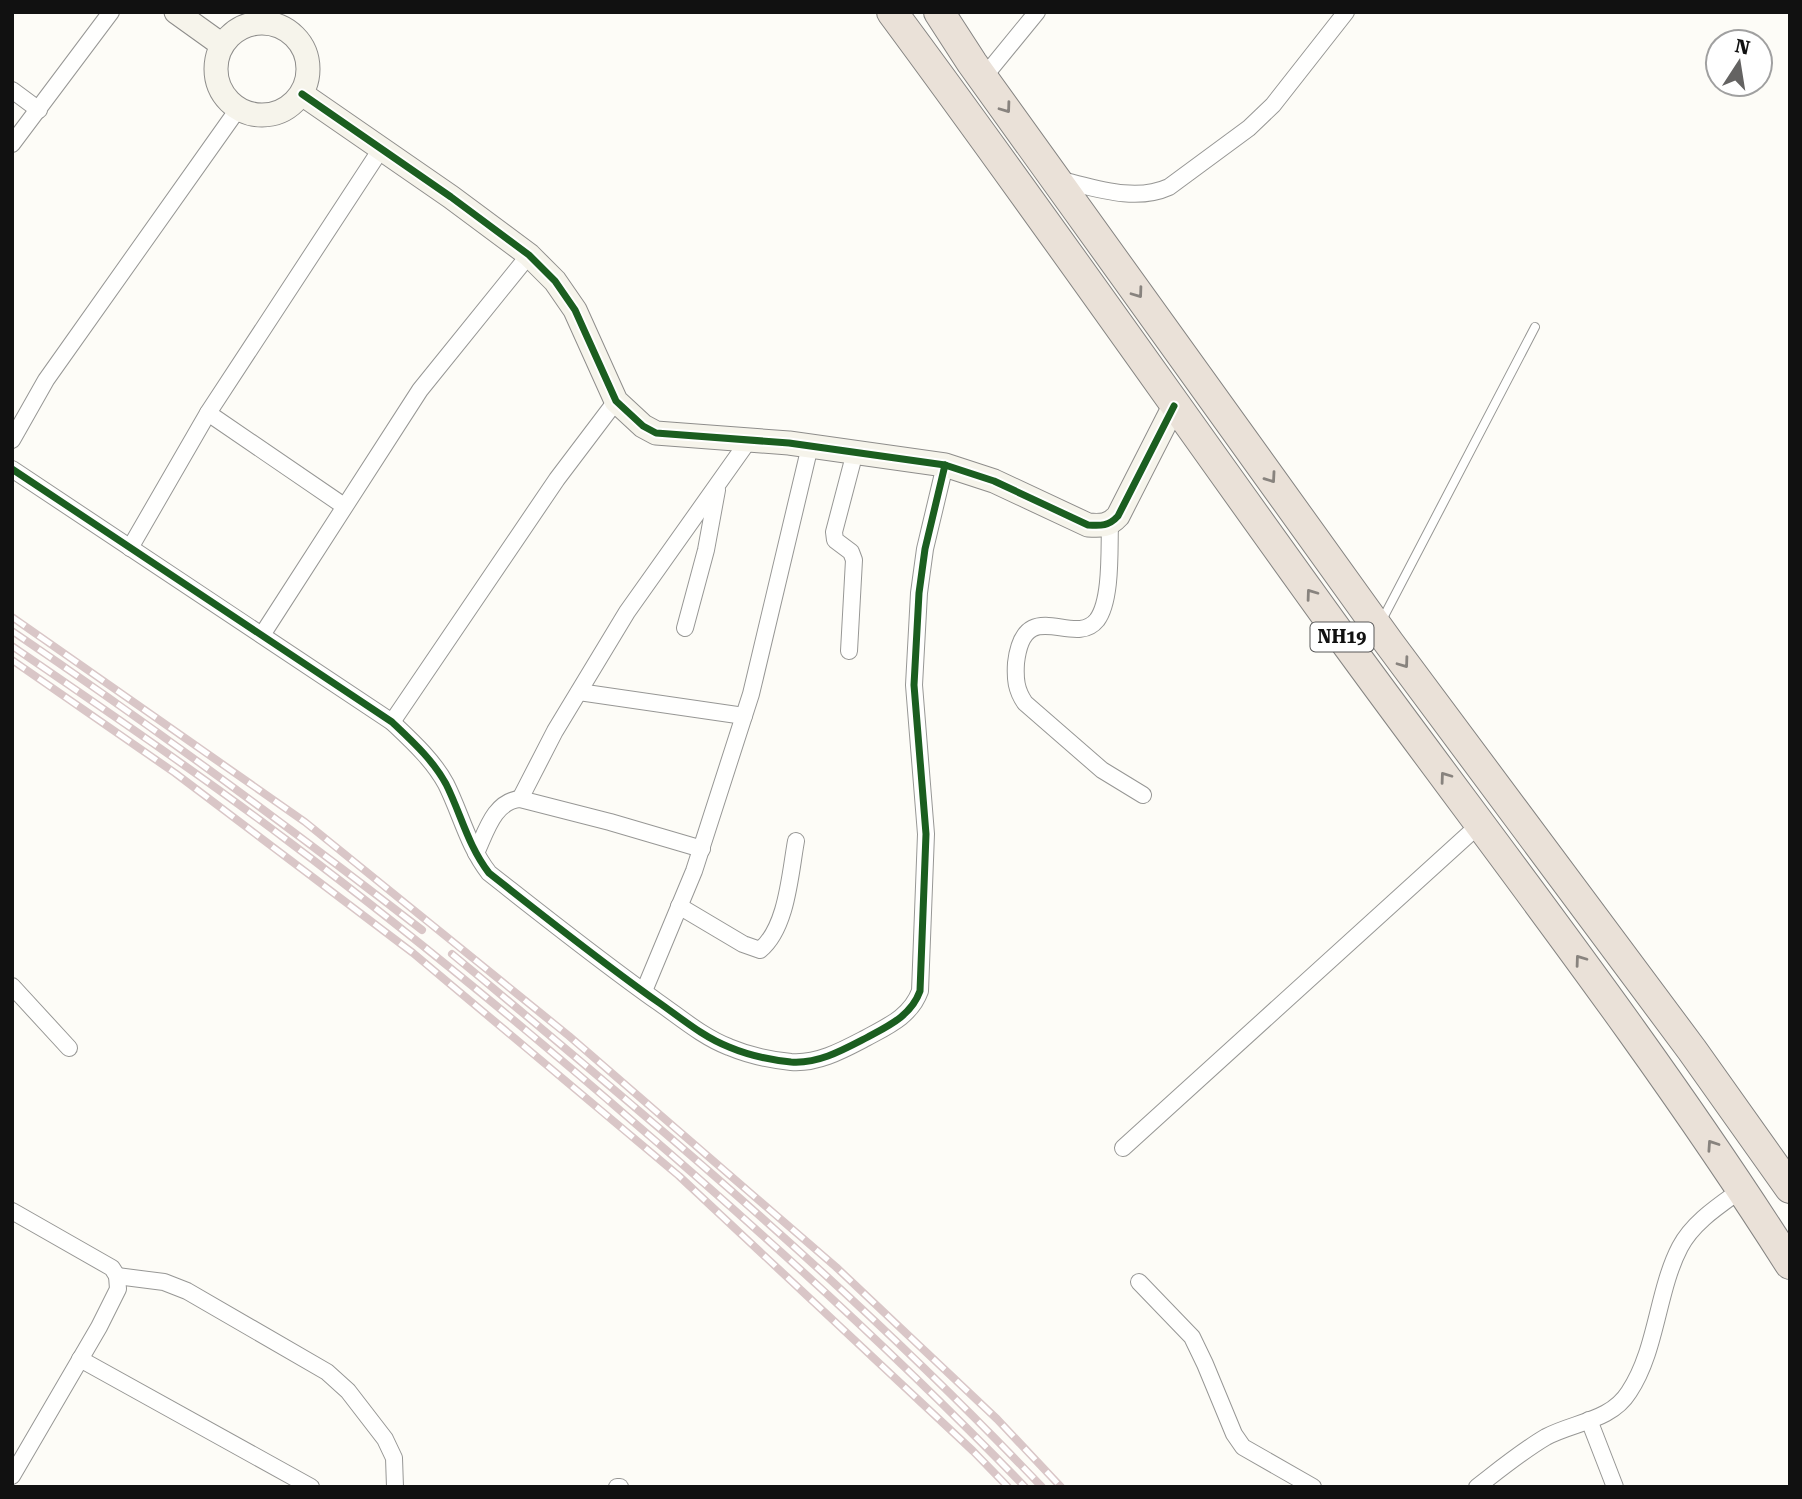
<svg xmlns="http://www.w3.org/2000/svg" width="1802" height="1499" font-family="'Roboto Serif',serif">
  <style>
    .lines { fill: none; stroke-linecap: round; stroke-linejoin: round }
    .lane-casing { stroke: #979795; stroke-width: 10 }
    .street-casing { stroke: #979795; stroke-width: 18 }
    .secondary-casing { stroke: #8e8d8b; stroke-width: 25 }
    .highway-casing { stroke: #858482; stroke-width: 32 }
    .lane { stroke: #fffffe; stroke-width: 8 }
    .street { stroke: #fffffe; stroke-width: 16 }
    .secondary { stroke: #f6f4eb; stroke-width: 23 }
    .highway { stroke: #eae1d8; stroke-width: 30 }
    .rail-casing { stroke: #d9c6c7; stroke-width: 8 }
    .rail { stroke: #fff; stroke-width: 5; stroke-dasharray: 16; stroke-linecap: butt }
    .cycleway-casing { stroke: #fff; stroke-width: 11 }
    .cycleway { stroke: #1b5e20; stroke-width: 7 }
    .oneway { stroke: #88837e }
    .labels { text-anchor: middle; stroke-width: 7; stroke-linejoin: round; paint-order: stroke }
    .shield { fill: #fff; stroke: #585858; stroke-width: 2 }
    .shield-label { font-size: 18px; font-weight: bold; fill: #111 }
  </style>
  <rect width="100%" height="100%" fill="#fdfcf7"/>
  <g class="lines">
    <g class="lane-casing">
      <polyline id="lane" points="1381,622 1535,327"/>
    </g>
    <g class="street-casing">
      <g id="street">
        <polyline points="983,78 1037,12"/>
        <polyline points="12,90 39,110"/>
        <polyline points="12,144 111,12"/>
        <path d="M 1057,179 C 1093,187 1134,203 1169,187 L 1249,128 L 1273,105 L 1346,12"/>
        <polyline points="208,413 344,506"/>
        <polyline points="12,440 46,380 238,109"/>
        <path d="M 12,469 L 392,722 C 412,741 433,760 446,784 C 461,814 468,846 489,873 C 545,917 600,961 658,1002 C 681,1018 703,1037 729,1047 C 748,1055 771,1060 791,1062 C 818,1064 843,1050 866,1038 C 888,1026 911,1016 920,991 L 926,834 L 914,685 L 919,593 L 925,549 L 945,465"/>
        <path d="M 1110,524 C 1109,548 1112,600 1097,620 C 1074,649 1024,593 1016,663 C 1015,679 1016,690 1025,703 L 1102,770 L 1143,795"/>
        <polyline points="130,548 208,413 381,149"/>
        <polyline points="685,628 706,550 717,490"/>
        <polyline points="262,635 420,390 529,255"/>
        <polyline points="849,651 854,560 851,552 835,540 834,532 855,452"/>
        <polyline points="579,692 744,716"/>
        <polyline points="392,722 557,479 616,401"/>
        <polyline points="520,799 555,731 627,612 749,440"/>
        <path d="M 476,853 C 486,832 494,801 520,799 L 610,822 L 702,849"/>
        <path d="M 679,906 L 743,944 L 760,950 C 787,928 790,874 796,841"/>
        <polyline points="12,986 69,1048"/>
        <polyline points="644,991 694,871 751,694 810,446"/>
        <polyline points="1123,1148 1480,824"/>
        <polyline points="12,1211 112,1268 117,1276 118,1289 99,1327 12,1476"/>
        <polyline points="117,1276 164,1282 187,1291 327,1372 348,1391 385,1439 394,1458 395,1487"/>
        <polyline points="1139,1282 1192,1337 1205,1364 1234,1434 1243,1447 1313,1487"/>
        <polyline points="80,1359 311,1487"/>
        <polyline points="1589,1420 1615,1487"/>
        <polyline points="617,1487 620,1487"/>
        <path d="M 1477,1487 C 1499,1470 1522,1451 1546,1437 C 1574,1422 1611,1421 1629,1392 C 1657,1350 1657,1291 1680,1247 C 1693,1222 1720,1205 1742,1189"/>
      </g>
    </g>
    <g class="secondary-casing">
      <g id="secondary">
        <polyline points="176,12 222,45"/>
        <circle cx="262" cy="69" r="46"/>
        <path d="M 302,94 L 451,197 L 529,255 L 555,281 L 575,310 L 616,401 L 643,426 L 656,433 L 789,443 L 945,465 L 994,481 L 1088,525 C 1101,526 1109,526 1118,516 L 1174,406"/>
      </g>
    </g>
    <g class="highway-casing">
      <g id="highway">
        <path d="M 892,12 C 1047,221 1196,436 1349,647 C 1498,851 1654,1050 1790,1264"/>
        <polyline points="939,12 972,63 1389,643 1692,1050 1790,1188"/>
      </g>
    </g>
    <use href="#lane" class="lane"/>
    <use href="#street" class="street"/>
    <use href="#secondary" class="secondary"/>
    <use href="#highway" class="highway"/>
    <g class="rail-casing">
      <g id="rail">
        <polyline points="12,617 305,822 569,1036 836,1267 997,1419 1061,1487"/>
        <path d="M 12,631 C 152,726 288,826 422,930"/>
        <path d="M 12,646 C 105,710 198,773 288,841 C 408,931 524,1027 637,1125 C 771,1240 902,1360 1025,1487"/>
        <polyline points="12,660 175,773 413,953 679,1176 973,1451 1008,1487"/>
        <path d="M 452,954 C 656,1123 859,1294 1042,1487"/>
      </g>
    </g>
    <use href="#rail" class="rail"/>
    <g class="cycleway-casing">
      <g id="cycleway">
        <path d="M 302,94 L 451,197 L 529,255 L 555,281 L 575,310 L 616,401 L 643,426 L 656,433 L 789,443 L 945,465 L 994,481 L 1088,525 C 1101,526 1109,526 1118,516 L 1174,406"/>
        <path d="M 12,469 L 392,722 C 412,741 433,760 446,784 C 461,814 468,846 489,873 C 545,917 600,961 658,1002 C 681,1018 703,1037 729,1047 C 748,1055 771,1060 791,1062 C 818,1064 843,1050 866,1038 C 888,1026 911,1016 920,991 L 926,834 L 914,685 L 919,593 L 925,549 L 945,465"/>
      </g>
    </g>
    <use href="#cycleway" class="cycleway"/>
  </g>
  <defs><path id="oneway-chevron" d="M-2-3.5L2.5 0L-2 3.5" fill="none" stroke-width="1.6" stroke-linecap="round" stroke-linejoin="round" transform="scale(1.75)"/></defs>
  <g class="oneway">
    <use href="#oneway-chevron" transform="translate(1006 108) rotate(54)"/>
    <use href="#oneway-chevron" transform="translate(1138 293) rotate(54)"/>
    <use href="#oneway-chevron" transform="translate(1271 478) rotate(55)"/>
    <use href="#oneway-chevron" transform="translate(1311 594) rotate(-126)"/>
    <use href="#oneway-chevron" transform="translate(1404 663) rotate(54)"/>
    <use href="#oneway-chevron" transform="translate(1445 777) rotate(-126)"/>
    <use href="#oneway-chevron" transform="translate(1580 960) rotate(-126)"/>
    <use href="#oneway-chevron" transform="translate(1712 1145) rotate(-124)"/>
  </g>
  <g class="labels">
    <rect class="shield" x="1310.5" y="622.5" width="63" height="29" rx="5"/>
    <g class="shield-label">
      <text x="1342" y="643">NH19</text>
    </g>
  </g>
  <rect width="1802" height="1499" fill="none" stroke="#111111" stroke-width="28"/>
  <g transform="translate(1739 63) rotate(12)"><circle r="33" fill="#ffffff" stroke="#a0a0a0" stroke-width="2"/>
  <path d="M0-5L12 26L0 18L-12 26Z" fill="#646362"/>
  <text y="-10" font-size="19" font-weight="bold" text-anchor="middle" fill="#111111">N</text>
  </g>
</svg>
